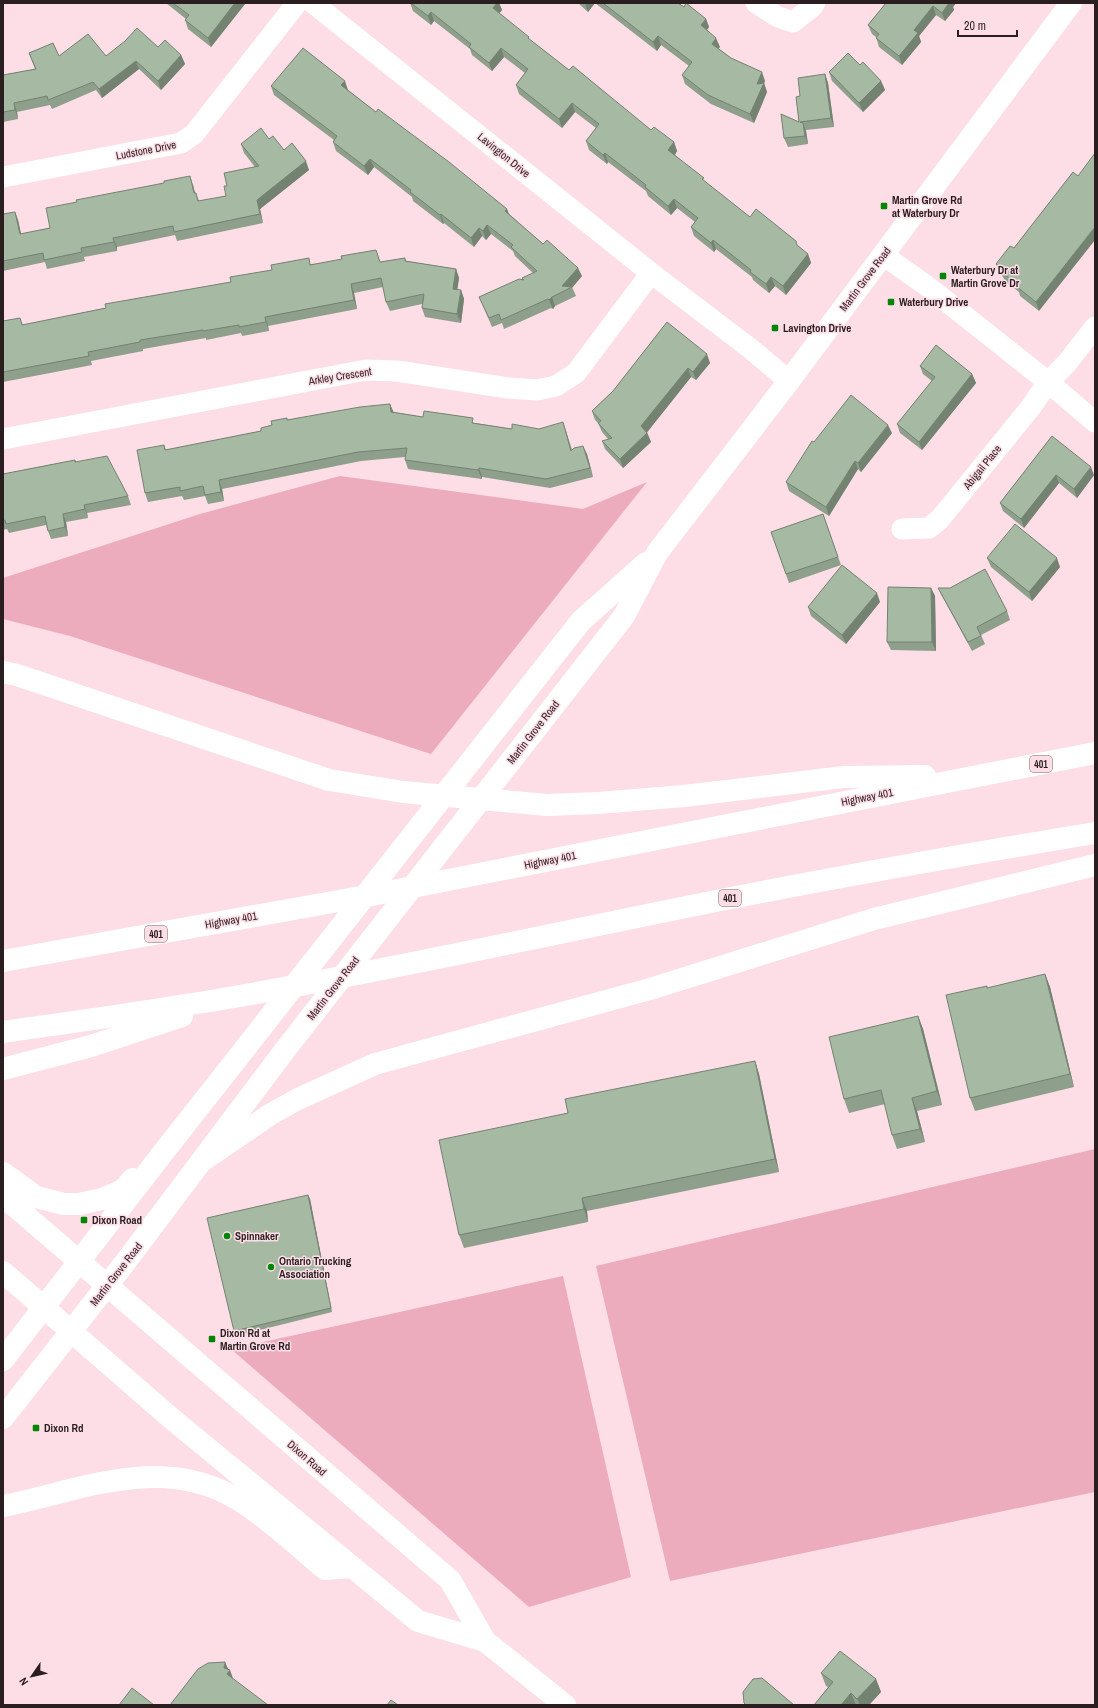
<svg xmlns="http://www.w3.org/2000/svg" width="1098" height="1708" font-family="'Archivo Narrow',sans-serif">
  <style>
    .green { fill: #edabbe }
    .lines { fill: none; stroke-linecap: round; stroke-linejoin: round }
    .street { stroke: #fff; stroke-width: 21 }
    .secondary { stroke: #fff; stroke-width: 22 }
    .highway { stroke: #fff; stroke-width: 22 }
    .wall { fill: #8e9f8c }
    .shaded-wall { fill: #748272 }
    .building { fill: #a5b9a3; stroke: #748272 }
    .poi-dot { fill: #008505; stroke: #fddde6; stroke-width: 1.5 }
    .labels { text-anchor: middle; stroke-width: 3; stroke-linejoin: round; paint-order: stroke }
    .shield { fill: #fddde6; stroke: #69575c; stroke-width: 1 }
    .shield-label { font-size: 10px; font-weight: bold; fill: #2a1e21 }
    .street-label { font-size: 11px; fill: #2a1e21; stroke: #fddde6 }
    .poi-label { font-size: 11px; font-weight: bold; fill: #2a1e21; stroke: #fddde6; text-anchor: start }
  </style>
  <rect width="100%" height="100%" fill="#fddde6"/>
  <g class="green">
    <polygon points="340,476 583,509 647,482 431,754 70,636 3,619 3,578 200,514"/>
    <polygon points="1095,1149 1095,1492 670,1581 596,1266"/>
    <polygon points="563,1276 631,1577 529,1607 231,1349"/>
  </g>
  <g class="lines">
    <g class="street">
      <polyline points="313,3 651,273 751,349 789,381"/>
      <polyline points="756,3 778,17 793,22 812,7 815,3"/>
      <polyline points="3,177 181,143 194,134 297,3"/>
      <polyline points="883,255 927,286 1048,382 1095,422"/>
      <polyline points="3,439 366,370 397,371 508,388 537,390 556,386 576,373 651,273"/>
      <polyline points="902,529 929,528 940,519 1031,407 1048,382 1067,363 1095,327"/>
    </g>
    <g class="secondary">
      <polyline points="3,1173 36,1197 64,1204 79,1204 102,1199 123,1190 133,1179"/>
      <polyline points="3,1196 450,1580 485,1641 565,1705"/>
      <polyline points="3,1272 172,1419 418,1621 485,1641"/>
      <polyline points="3,1360 162,1154 581,621 646,563"/>
      <polyline points="3,1418 127,1260 285,1050 624,616 657,553 789,381 1071,3"/>
    </g>
    <g class="highway">
      <polyline points="3,672 17,675 329,780 403,792 547,805 598,803 684,796 844,777 925,776"/>
      <polyline points="3,961 372,895 1095,753"/>
      <path d="M 3,1032 C 86,1020 169,1009 251,994 C 407,966 561,932 716,901 C 842,876 968,854 1095,833"/>
      <polyline points="3,1069 91,1046 182,1016"/>
      <polyline points="202,1161 271,1114 298,1099 375,1064 650,989 874,919 1095,865"/>
      <path d="M 3,1506 C 83,1490 162,1453 239,1500 C 270,1519 297,1546 325,1569 L 351,1567"/>
    </g>
  </g>
  <g class="wall">
    <polygon points="166,3 244,3 245,4 211,47 188,29 185,20 186,19"/>
    <polygon points="410,3 499,3 502,10 499,13 530,40 569,70 651,130 674,142 677,151 675,155 705,182 750,217 798,246 808,254 811,263 786,295 775,286 769,293 753,280 752,277 716,249 714,252 694,236 691,227 695,222 677,208 671,215 648,196 646,191 608,162 607,164 589,150 586,141 596,128 575,112 562,128 519,94 516,85 525,73 504,57 492,71 472,55 470,49 434,21 431,25 413,11"/>
    <polygon points="578,3 678,3 684,7 706,19 709,27 707,30 720,47 718,48 731,58 765,81 764,83 767,92 754,123 711,104 685,84 682,75 689,66 661,45 657,51 595,3 588,12"/>
    <polygon points="883,3 956,3 953,7 954,10 945,21 936,15 919,36 921,42 902,65 879,47 876,37 872,34 868,25 885,4"/>
    <polygon points="158,47 181,55 185,64 161,90 139,69 102,98 96,90 52,109 50,105 17,112 18,119 3,122 3,75 35,69 29,53 59,56 106,56"/>
    <polygon points="860,65 881,81 885,90 863,112 832,81 829,72"/>
    <polygon points="825,74 828,83 834,127 806,130 808,144 788,147 784,138 799,122 800,96"/>
    <polygon points="271,86 348,90 376,112 507,209 509,214 543,244 582,276 572,287 576,296 555,306 553,309 551,308 504,329 502,323 492,327 483,306 479,297 522,279 522,278 533,273 515,256 513,251 491,234 486,240 482,236 474,247 444,223 443,224 413,201 412,197 374,167 368,175 336,151 333,142 334,140 274,95"/>
    <polygon points="269,139 309,170 260,209 263,223 177,241 175,235 117,247 117,251 84,257 85,261 47,269 45,262 3,271 3,214 15,212 18,220 21,234 50,228 193,185 195,193 196,193 199,201 226,196 227,186 255,167 244,153 241,144"/>
    <polygon points="1073,172 1039,311 1020,296 1019,292 1005,281 1002,275 999,272 996,264 1014,248"/>
    <polygon points="405,258 406,261 456,269 459,278 457,290 461,290 464,299 461,323 425,317 422,308 422,304 390,311 386,302 383,287 354,293 357,309 268,326 269,331 242,336 241,333 206,340 206,338 143,349 143,351 91,361 92,365 3,382 3,321 20,318 23,325 231,282 311,264 381,262"/>
    <polygon points="667,322 710,363 696,380 691,377 647,432 651,442 623,468 605,449 602,441 608,439 602,432 598,423 595,420 592,411 613,391"/>
    <polygon points="920,366 972,374 976,383 922,450 900,433 897,424 932,381 923,374"/>
    <polygon points="390,404 393,412 423,417 475,423 512,429 539,429 566,431 572,450 587,454 593,477 550,488 482,477 482,479 408,469 405,460 405,457 361,461 222,489 224,501 208,504 205,496 184,500 182,496 148,502 145,493 164,445 166,450 261,431 272,425 287,420"/>
    <polygon points="892,433 861,472 858,469 829,516 789,491 786,482"/>
    <polygon points="1052,436 1094,475 1077,498 1059,483 1024,528 1003,511 1000,503"/>
    <polygon points="75,460 76,462 128,496 131,505 87,513 88,518 66,522 68,536 51,539 48,531 46,525 9,533 7,529 3,530 3,474"/>
    <polygon points="823,514 841,565 789,583 771,532"/>
    <polygon points="987,558 1060,567 1032,601 991,567"/>
    <polygon points="931,588 935,596 936,651 891,650 887,642"/>
    <polygon points="938,588 1007,611 1010,620 981,635 985,644 972,651 942,596"/>
    <polygon points="880,602 846,644 811,616 808,607"/>
    <polygon points="1045,974 1050,987 1074,1087 975,1111 970,1098"/>
    <polygon points="918,1016 923,1029 942,1105 917,1111 925,1142 897,1149 892,1135 885,1104 849,1113 844,1099"/>
    <polygon points="755,1061 759,1074 779,1172 587,1211 588,1222 464,1248 459,1235 568,1113"/>
    <polygon points="308,1195 310,1199 332,1312 236,1336 234,1331"/>
    <polygon points="821,1673 876,1679 881,1692 869,1705 814,1705 828,1687 826,1686"/>
  </g>
  <g class="shaded-wall">
    <polygon points="235,3 244,3 245,4 211,47 208,38"/>
    <polygon points="497,3 499,3 502,10 496,17 493,8"/>
    <polygon points="585,3 595,3 588,12"/>
    <polygon points="949,3 956,3 953,7 954,10 945,21 942,13"/>
    <polygon points="933,6 936,15 919,36 921,42 902,65 899,56 914,30"/>
    <polygon points="431,12 434,21 431,25 428,16"/>
    <polygon points="706,19 709,27 704,34 701,25"/>
    <polygon points="658,36 661,45 657,51 653,42"/>
    <polygon points="716,38 720,47 715,52 712,44"/>
    <polygon points="501,48 504,57 492,71 489,63"/>
    <polygon points="181,55 185,64 161,90 158,81"/>
    <polygon points="136,61 139,69 102,98 99,89"/>
    <polygon points="762,72 765,81 764,83 767,92 754,123 750,114 757,84"/>
    <polygon points="825,74 828,83 834,127 831,118"/>
    <polygon points="345,81 348,90 344,94 341,85"/>
    <polygon points="881,81 885,90 863,112 859,103"/>
    <polygon points="14,103 17,112 18,119 15,110"/>
    <polygon points="572,103 575,112 562,128 559,119"/>
    <polygon points="803,123 806,132 808,144 805,136"/>
    <polygon points="674,142 677,151 672,159 668,150"/>
    <polygon points="605,153 608,162 607,164 603,155"/>
    <polygon points="370,159 374,167 368,175 364,166"/>
    <polygon points="306,161 309,170 260,209 263,223 260,214 257,200"/>
    <polygon points="190,176 193,185 197,202 194,193"/>
    <polygon points="674,199 677,208 671,215 668,206"/>
    <polygon points="507,209 510,218 505,211"/>
    <polygon points="15,212 18,220 23,243 20,234"/>
    <polygon points="441,214 444,223 443,224 440,215"/>
    <polygon points="487,225 491,234 486,240 483,231"/>
    <polygon points="1095,227 1095,240 1039,311 1036,302"/>
    <polygon points="479,228 482,236 474,247 471,238"/>
    <polygon points="113,238 117,247 117,251 114,242"/>
    <polygon points="713,240 716,249 714,252 711,243"/>
    <polygon points="808,254 811,263 786,295 783,286"/>
    <polygon points="578,268 582,276 572,288 562,286"/>
    <polygon points="456,269 459,278 456,298 453,289"/>
    <polygon points="771,277 775,286 769,293 766,284"/>
    <polygon points="351,284 354,293 357,309 354,300"/>
    <polygon points="461,290 464,299 461,323 457,314"/>
    <polygon points="552,297 555,306 553,309 549,300"/>
    <polygon points="265,317 268,326 269,331 266,322"/>
    <polygon points="707,354 710,363 696,380 693,372"/>
    <polygon points="688,368 691,377 645,435 641,426"/>
    <polygon points="972,374 976,383 922,450 919,442"/>
    <polygon points="390,404 394,413 391,412"/>
    <polygon points="563,422 566,431 574,460 571,451"/>
    <polygon points="888,425 892,433 861,472 858,463"/>
    <polygon points="647,433 651,442 623,468 620,459"/>
    <polygon points="583,446 587,454 593,477 590,468"/>
    <polygon points="855,461 858,469 829,516 826,507"/>
    <polygon points="1091,467 1094,475 1077,498 1074,489"/>
    <polygon points="479,468 482,477 482,479 478,470"/>
    <polygon points="1056,475 1059,483 1024,528 1021,519"/>
    <polygon points="219,480 222,489 224,501 221,492"/>
    <polygon points="84,505 87,513 88,518 85,509"/>
    <polygon points="63,514 66,522 68,536 65,527"/>
    <polygon points="1057,558 1060,567 1032,601 1029,592"/>
    <polygon points="931,588 935,596 936,651 932,642"/>
    <polygon points="877,593 880,602 846,644 842,635"/>
    <polygon points="1045,974 1050,987 1074,1087 1070,1074"/>
    <polygon points="918,1016 923,1029 942,1105 937,1091"/>
    <polygon points="755,1061 759,1074 779,1172 775,1159"/>
    <polygon points="912,1098 917,1111 925,1142 920,1129"/>
    <polygon points="308,1195 310,1199 332,1312 331,1308"/>
    <polygon points="582,1198 587,1211 588,1222 584,1209"/>
    <polygon points="225,1662 229,1671 230,1670 239,1695 224,1668"/>
    <polygon points="876,1679 881,1692 869,1705 860,1705 857,1699"/>
    <polygon points="851,1693 856,1705 841,1705"/>
  </g>
  <g class="building">
    <polygon points="173,3 235,3 208,38 185,20 189,15"/>
    <polygon points="411,3 497,3 493,8 529,37 528,38 569,70 573,66 651,130 654,127 674,142 668,150 704,178 702,179 750,217 756,209 796,241 797,245 808,254 783,286 771,277 766,284 750,272 751,270 713,240 711,243 691,227 698,218 674,199 668,206 645,187 646,185 605,153 603,155 586,141 599,124 572,103 559,119 516,85 528,69 501,48 489,63 469,47 471,44 431,12 428,16"/>
    <polygon points="603,3 678,3 684,7 686,3 706,19 701,25 716,38 712,44 731,58 762,72 757,84 764,83 750,114 708,95 682,75 692,62 658,36 653,42"/>
    <polygon points="886,3 949,3 942,13 933,6 914,30 918,33 899,56 876,38 879,34 868,25"/>
    <polygon points="137,28 158,47 165,40 181,55 158,81 136,61 99,89 93,82 48,100 47,96 14,103 15,110 3,112 3,75 36,69 29,53 53,43 59,56 88,34 106,56 125,41"/>
    <polygon points="303,48 345,81 341,85 376,112 378,109 449,162 507,209 505,211 543,244 547,240 578,268 562,286 572,287 552,297 549,300 548,299 501,320 499,314 489,318 479,297 519,279 524,280 522,278 537,271 511,247 513,245 487,225 483,231 479,228 471,238 441,214 440,215 410,192 411,190 370,159 364,166 333,142 337,136 271,86"/>
    <polygon points="848,53 860,65 863,62 881,81 859,103 829,72"/>
    <polygon points="825,74 831,118 800,122 803,123 805,136 784,138 781,114 799,122 796,97 800,96 798,78"/>
    <polygon points="261,128 269,139 273,136 284,150 292,143 306,161 257,200 260,214 174,232 173,226 113,238 114,242 81,248 82,252 44,260 43,253 3,261 3,214 15,212 20,234 50,228 46,208 77,202 76,200 164,183 164,181 190,176 194,193 196,193 198,201 226,196 224,186 227,186 224,173 259,166 241,144"/>
    <polygon points="1095,153 1095,227 1036,302 1017,287 1018,285 1001,272 1004,269 996,264 1010,246 1014,248 1073,172 1078,176"/>
    <polygon points="376,250 380,262 405,258 405,261 456,269 453,289 461,290 457,314 422,308 424,294 386,302 381,278 351,284 354,300 265,317 266,322 239,327 239,325 203,331 203,330 140,340 140,342 88,352 89,356 3,372 3,321 20,318 22,325 106,308 105,304 231,282 230,277 272,270 271,265 309,258 310,265 342,259 341,256"/>
    <polygon points="667,322 707,354 693,372 688,368 641,426 647,433 620,459 602,441 612,438 598,423 601,421 592,411 613,391"/>
    <polygon points="936,345 972,374 919,442 897,424 935,377 920,366"/>
    <polygon points="851,395 888,425 858,463 855,461 826,507 786,482 812,441 814,442"/>
    <polygon points="390,404 391,412 423,417 424,411 473,418 472,423 512,429 512,424 539,429 563,422 571,451 574,448 583,446 590,468 546,479 479,468 478,470 405,460 407,448 358,452 219,480 221,492 205,495 203,486 180,491 180,487 145,493 137,450 164,445 165,450 261,431 261,428 272,425 271,421 287,418 287,420 360,407"/>
    <polygon points="1052,436 1091,467 1074,489 1056,475 1021,519 1000,503"/>
    <polygon points="107,456 128,496 84,505 85,509 63,514 65,527 48,531 45,516 6,524 5,520 3,521 3,474 75,460 75,462"/>
    <polygon points="823,514 838,557 786,574 771,532"/>
    <polygon points="1015,524 1057,558 1029,592 987,558"/>
    <polygon points="842,565 877,593 842,635 808,607"/>
    <polygon points="985,569 1007,611 977,627 981,636 968,642 938,588 950,588"/>
    <polygon points="888,587 931,588 932,642 887,642"/>
    <polygon points="1045,974 1070,1074 970,1098 946,995 987,986 987,988"/>
    <polygon points="918,1016 937,1091 912,1098 920,1129 892,1135 881,1090 844,1099 829,1037"/>
    <polygon points="755,1061 775,1159 582,1198 584,1209 459,1235 439,1140 568,1113 565,1099"/>
    <polygon points="308,1195 331,1308 234,1331 207,1218"/>
    <polygon points="840,1651 876,1679 857,1699 851,1693 841,1705 814,1705 833,1682 821,1673"/>
    <polygon points="225,1662 224,1668 230,1670 227,1674 268,1705 170,1705 198,1669 208,1663"/>
    <polygon points="762,1678 794,1705 746,1705 744,1703 743,1692 753,1679"/>
    <polygon points="132,1688 154,1705 119,1705"/>
    <polygon points="391,1700 398,1705 387,1705"/>
  </g>
  <g class="poi-dot">
    <rect x="880" y="202" width="8" height="8" rx="2"/>
    <rect x="939" y="272" width="8" height="8" rx="2"/>
    <rect x="887" y="298" width="8" height="8" rx="2"/>
    <rect x="771" y="324" width="8" height="8" rx="2"/>
    <rect x="80" y="1216" width="8" height="8" rx="2"/>
    <circle cx="227" cy="1236" r="4"/>
    <circle cx="271" cy="1267" r="4"/>
    <rect x="208" y="1335" width="8" height="8" rx="2"/>
    <rect x="32" y="1424" width="8" height="8" rx="2"/>
  </g>
  <g class="labels">
    <g class="shield">
      <rect x="1030" y="756" width="22" height="16" rx="3"/>
      <rect x="719" y="890" width="22" height="16" rx="3"/>
      <rect x="145" y="926" width="22" height="16" rx="3"/>
    </g>
    <g class="shield-label">
      <text x="1041" y="768">401</text>
      <text x="730" y="902">401</text>
      <text x="156" y="938">401</text>
    </g>
    <g class="street-label">
      <text transform="translate(146 150) rotate(-11)" y="4">Ludstone Drive</text>
      <text transform="translate(504 155) rotate(39)" y="4">Lavington Drive</text>
      <text transform="translate(865 279) rotate(-53)" y="4">Martin Grove Road</text>
      <text transform="translate(340 376) rotate(-9)" y="4">Arkley Crescent</text>
      <text transform="translate(982 467) rotate(-51)" y="4">Abigail Place</text>
      <text transform="translate(533 732) rotate(-52)" y="4">Martin Grove Road</text>
      <text transform="translate(867 797) rotate(-11)" y="4">Highway 401</text>
      <text transform="translate(550 860) rotate(-11)" y="4">Highway 401</text>
      <text transform="translate(231 920) rotate(-10)" y="4">Highway 401</text>
      <text transform="translate(333 988) rotate(-52)" y="4">Martin Grove Road</text>
      <text transform="translate(116 1274) rotate(-52)" y="4">Martin Grove Road</text>
      <text transform="translate(307 1458) rotate(41)" y="4">Dixon Road</text>
    </g>
    <g class="poi-label">
      <text x="892" y="204">Martin Grove Rd<tspan x="892" dy="13">at Waterbury Dr</tspan></text>
      <text x="951" y="274">Waterbury Dr at<tspan x="951" dy="13">Martin Grove Dr</tspan></text>
      <text x="899" y="306">Waterbury Drive</text>
      <text x="783" y="332">Lavington Drive</text>
      <text x="92" y="1224">Dixon Road</text>
      <text x="235" y="1240">Spinnaker</text>
      <text x="279" y="1265">Ontario Trucking<tspan x="279" dy="13">Association</tspan></text>
      <text x="220" y="1337">Dixon Rd at<tspan x="220" dy="13">Martin Grove Rd</tspan></text>
      <text x="44" y="1432">Dixon Rd</text>
    </g>
  </g>
  <rect width="1098" height="1708" fill="none" stroke="#2a1e21" stroke-width="8"/>
  <g transform="translate(32 1676) rotate(236)" stroke="#fddde6" stroke-width="3" paint-order="stroke">
  <path d="M0-3L7 15L0 10L-7 15Z" fill="#2a1e21"/>
  <text y="-6" font-size="11" font-weight="bold" text-anchor="middle" fill="#2a1e21">N</text>
  </g>
  <path d="M958 30v6h59v-6" fill="none" stroke="#2a1e21" stroke-width="2"/>
  <text x="964" y="30" font-size="12" fill="#2a1e21" stroke="#fddde6" stroke-width="3" paint-order="stroke">20 m</text>
</svg>
